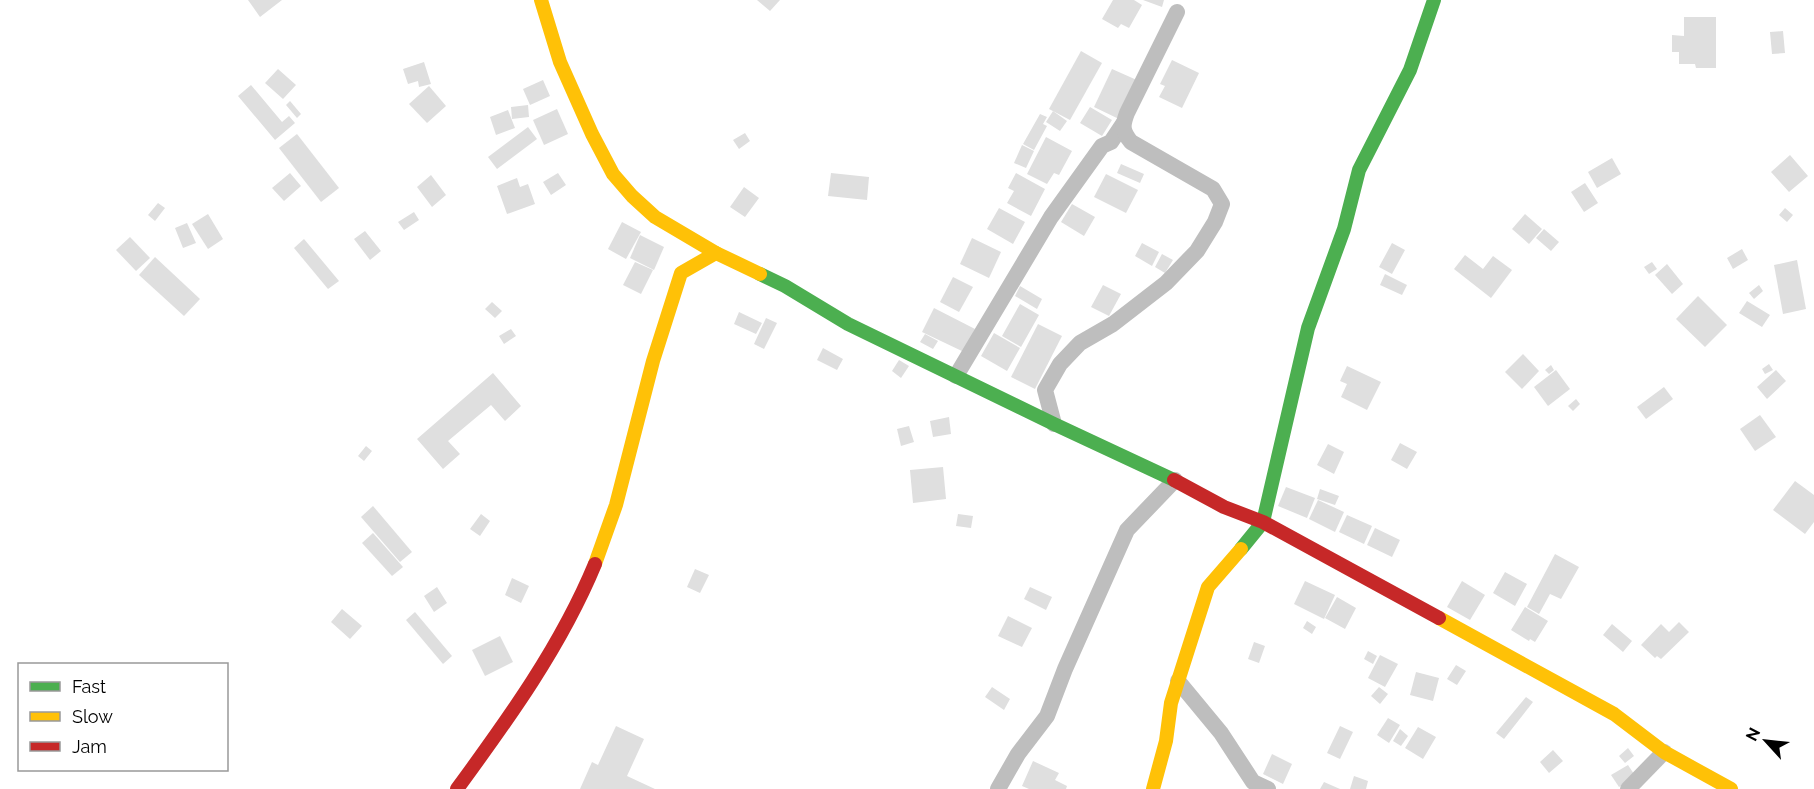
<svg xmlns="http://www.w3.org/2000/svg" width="1814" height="789" font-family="Raleway,sans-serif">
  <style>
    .building { fill: #dfdfdf }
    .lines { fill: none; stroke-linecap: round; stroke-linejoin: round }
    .street { stroke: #bebebe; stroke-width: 16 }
    .fast { stroke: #4caf50; stroke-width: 14 }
    .slow { stroke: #ffc107; stroke-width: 14 }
    .jam { stroke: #c62828; stroke-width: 14 }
  </style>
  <rect width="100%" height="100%" fill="#fff"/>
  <g class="building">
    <polygon points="248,0 282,0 260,17"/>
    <polygon points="757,0 780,0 770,11"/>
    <polygon points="1113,0 1134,0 1142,5 1129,28 1121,24 1118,28 1102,19"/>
    <polygon points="1143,0 1164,0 1162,7"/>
    <polygon points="1684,17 1716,17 1716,68 1696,68 1695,64 1679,64 1679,52 1672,52 1672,35 1684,36"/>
    <polygon points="1783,31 1785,53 1772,54 1770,32"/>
    <polygon points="1081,51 1102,63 1070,120 1049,109"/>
    <polygon points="1172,60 1199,73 1182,108 1159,97 1165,86 1160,84"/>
    <polygon points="424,62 431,84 419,87 418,81 408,84 403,69"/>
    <polygon points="278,69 296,85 283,99 265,83"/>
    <polygon points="1112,69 1139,81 1121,120 1094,107"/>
    <polygon points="543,80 550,96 530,105 523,89"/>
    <polygon points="251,85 282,122 289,116 295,123 275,140 238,96"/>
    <polygon points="429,86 446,106 427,123 409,104"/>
    <polygon points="290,101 301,114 297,118 286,105"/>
    <polygon points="528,105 529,117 512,119 511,107"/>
    <polygon points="1090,107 1112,120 1102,136 1080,123"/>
    <polygon points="557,109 568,134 544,145 533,120"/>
    <polygon points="508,110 515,128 496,135 490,117"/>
    <polygon points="1053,111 1067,121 1060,131 1046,122"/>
    <polygon points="1040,114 1047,117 1043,124 1047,126 1034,150 1023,144"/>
    <polygon points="528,127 537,139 497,169 488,157"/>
    <polygon points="745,133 750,141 739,149 733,140"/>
    <polygon points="297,134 339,188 321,202 279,148"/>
    <polygon points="1046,137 1072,151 1059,175 1054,173 1047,184 1027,174"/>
    <polygon points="1022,145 1034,151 1026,168 1014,163"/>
    <polygon points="1790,155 1808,176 1789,192 1771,172"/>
    <polygon points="1612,158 1621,174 1597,188 1588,172"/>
    <polygon points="1121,164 1144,174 1140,183 1117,173"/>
    <polygon points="290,173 301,186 284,201 272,188"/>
    <polygon points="558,173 566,185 551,195 543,182"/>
    <polygon points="831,173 869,177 867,200 828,196"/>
    <polygon points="1016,173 1045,189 1031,216 1007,203 1014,191 1008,188"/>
    <polygon points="1106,174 1138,190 1126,213 1094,197"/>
    <polygon points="431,175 446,195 432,207 417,187"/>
    <polygon points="517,178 520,187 528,184 535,204 507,214 497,186"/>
    <polygon points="1585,183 1598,203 1584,212 1571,192"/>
    <polygon points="744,187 759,198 745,217 730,207"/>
    <polygon points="158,203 165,208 155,221 148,215"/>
    <polygon points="1072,204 1095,217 1084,236 1061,222"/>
    <polygon points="999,208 1025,222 1013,244 987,229"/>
    <polygon points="1785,208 1793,215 1787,222 1779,215"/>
    <polygon points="414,212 419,220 404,230 398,222"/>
    <polygon points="208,214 223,239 208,249 192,224"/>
    <polygon points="1525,214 1542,229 1529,244 1512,229"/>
    <polygon points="622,222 641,232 626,259 608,249"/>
    <polygon points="187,223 196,243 183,248 175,228"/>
    <polygon points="1544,229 1559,242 1551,251 1536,238"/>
    <polygon points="365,231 381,251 370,260 354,239"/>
    <polygon points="640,235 664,247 654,270 630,258"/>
    <polygon points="130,237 150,258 136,271 116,250"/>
    <polygon points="972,238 1001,252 989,278 960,264"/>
    <polygon points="304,239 339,281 328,289 294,248"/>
    <polygon points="1142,243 1159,252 1152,266 1135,256"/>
    <polygon points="1392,243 1405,250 1392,274 1379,267"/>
    <polygon points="1742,249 1748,260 1733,269 1727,258"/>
    <polygon points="1162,254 1173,260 1165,273 1155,267"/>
    <polygon points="1465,255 1483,269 1493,256 1512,270 1491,298 1454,269"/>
    <polygon points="155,257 200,299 184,316 139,275"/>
    <polygon points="1797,260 1806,309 1783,314 1774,265"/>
    <polygon points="635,262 653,270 641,294 623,285"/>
    <polygon points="1652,262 1657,269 1649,274 1644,267"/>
    <polygon points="1667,264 1683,284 1672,294 1655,275"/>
    <polygon points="1385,274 1407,285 1402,295 1380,285"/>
    <polygon points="953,277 973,287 959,312 940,302"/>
    <polygon points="1103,285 1121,294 1109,316 1091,307"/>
    <polygon points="1759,285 1763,291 1754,299 1749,293"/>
    <polygon points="1020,286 1042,299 1037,309 1015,296"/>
    <polygon points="1698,296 1727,325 1705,347 1676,319"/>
    <polygon points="1747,301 1770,315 1762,327 1739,313"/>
    <polygon points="492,302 502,311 495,318 485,309"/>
    <polygon points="1020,304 1039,315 1021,347 1002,336"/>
    <polygon points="934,308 975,329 964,352 922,332"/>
    <polygon points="739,312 762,323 756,334 734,324"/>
    <polygon points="766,318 777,323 764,349 754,344"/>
    <polygon points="1038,324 1062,336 1035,389 1011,377"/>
    <polygon points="511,329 516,336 504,344 499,336"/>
    <polygon points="994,333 1020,348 1007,371 981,356"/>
    <polygon points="925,334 938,341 933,349 920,342"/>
    <polygon points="823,348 843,359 837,370 817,360"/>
    <polygon points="1523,354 1539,371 1522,389 1505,372"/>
    <polygon points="899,360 909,366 901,378 892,371"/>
    <polygon points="1769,364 1773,370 1765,374 1762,369"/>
    <polygon points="1551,365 1554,370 1549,374 1545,370"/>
    <polygon points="1347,366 1381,382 1367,410 1341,397 1347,384 1340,381"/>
    <polygon points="1556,370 1570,389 1548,406 1534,387"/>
    <polygon points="1776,370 1786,381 1767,399 1757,387"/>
    <polygon points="493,373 521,406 505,421 491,405 448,441 460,454 443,469 417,439"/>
    <polygon points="1664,387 1673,399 1646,419 1637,407"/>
    <polygon points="1576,399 1580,404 1573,411 1568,406"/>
    <polygon points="1760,415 1776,437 1755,451 1740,429"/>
    <polygon points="949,417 951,434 933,437 930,421"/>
    <polygon points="909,426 914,442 901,446 897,429"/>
    <polygon points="1400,443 1417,452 1407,469 1391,460"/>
    <polygon points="1328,444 1344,452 1334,474 1317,465"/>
    <polygon points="366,446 372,451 364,461 358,456"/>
    <polygon points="943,467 946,499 913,503 910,470"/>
    <polygon points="1795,481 1814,495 1814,522 1805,534 1773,510"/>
    <polygon points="1286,487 1315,498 1307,518 1278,506"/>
    <polygon points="1320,489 1339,496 1335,505 1317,499"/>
    <polygon points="1318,500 1344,512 1335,532 1309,519"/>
    <polygon points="373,506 412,552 400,562 361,517"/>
    <polygon points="481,514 490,521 480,536 470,529"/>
    <polygon points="958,514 973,516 971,528 956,526"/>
    <polygon points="1347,515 1372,526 1364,544 1339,532"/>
    <polygon points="1375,528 1400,540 1392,557 1367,545"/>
    <polygon points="373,533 403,567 392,576 362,543"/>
    <polygon points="1555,554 1579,567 1561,599 1550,594 1539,614 1527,607"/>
    <polygon points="695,569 709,575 700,593 687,587"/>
    <polygon points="1505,572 1527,584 1515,606 1493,593"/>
    <polygon points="512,578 529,586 521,603 505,595"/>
    <polygon points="1305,581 1335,595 1324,619 1294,604"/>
    <polygon points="1462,581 1485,595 1470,620 1447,607"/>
    <polygon points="437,587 447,603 434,612 424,596"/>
    <polygon points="1030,587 1052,597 1046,610 1024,599"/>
    <polygon points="1337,597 1356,608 1345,629 1325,618"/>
    <polygon points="1525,607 1548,621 1535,642 1530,639 1529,641 1511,630"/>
    <polygon points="342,609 362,626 350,639 331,622"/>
    <polygon points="415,612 452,656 443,664 406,620"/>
    <polygon points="1008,616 1032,628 1022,647 998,636"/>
    <polygon points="1307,621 1316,627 1312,634 1303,628"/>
    <polygon points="1679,622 1689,632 1661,659 1657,656 1655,658 1641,645 1661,624 1669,632"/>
    <polygon points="1612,624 1632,641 1623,652 1603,635"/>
    <polygon points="500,636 513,662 485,676 472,650"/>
    <polygon points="1254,642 1265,646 1259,663 1248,659"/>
    <polygon points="1368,651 1377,656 1373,664 1364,659"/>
    <polygon points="1380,655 1398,664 1385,687 1368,678"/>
    <polygon points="1456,665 1466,671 1457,685 1447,679"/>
    <polygon points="1416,672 1439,678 1433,701 1410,695"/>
    <polygon points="992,687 1010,699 1004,710 985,697"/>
    <polygon points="1379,687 1388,694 1380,704 1371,696"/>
    <polygon points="1526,697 1533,702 1504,739 1496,733"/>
    <polygon points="1388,718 1400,725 1389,743 1377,735"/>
    <polygon points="616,726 644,739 627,776 655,789 580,789 592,762 598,765"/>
    <polygon points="1340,726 1353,732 1340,759 1327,753"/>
    <polygon points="1418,727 1436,737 1423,759 1405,748"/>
    <polygon points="1400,729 1408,736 1401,746 1393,741"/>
    <polygon points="1628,748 1634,756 1625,763 1619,756"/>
    <polygon points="1553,750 1563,761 1549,773 1540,762"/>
    <polygon points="1272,754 1292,764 1283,784 1263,774"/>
    <polygon points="1033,761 1059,773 1055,780 1067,786 1066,789 1029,789 1022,786"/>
    <polygon points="1628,765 1636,777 1619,787 1611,775"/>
    <polygon points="1354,776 1368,781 1366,789 1350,789"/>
    <polygon points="1324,782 1340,789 1320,789"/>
  </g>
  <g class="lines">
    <g class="street">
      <polyline points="956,376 1051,217 1102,146 1111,142 1123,124"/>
      <path d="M 1054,424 L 1045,390 L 1060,364 L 1080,343 L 1113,324 L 1166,283 L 1197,251 L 1215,222 L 1222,204 L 1213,189 L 1131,142 C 1122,131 1122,126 1127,113 L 1177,12"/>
      <polyline points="1178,681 1221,733 1253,782 1268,789"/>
      <polyline points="998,789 1018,754 1047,716 1065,669 1127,530 1175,480"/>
      <polyline points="1628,789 1664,752"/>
    </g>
    <g class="fast">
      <polyline points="760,274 785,286 848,324 1054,424 1174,480"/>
      <polyline points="1241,549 1263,522 1308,328 1344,229 1359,170 1410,70 1434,0"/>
    </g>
    <g class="slow">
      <polyline points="541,0 560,62 592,134 613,174 632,196 655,217 716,253 760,274"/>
      <polyline points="595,564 616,505 653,361 681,273 716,253"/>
      <polyline points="1439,618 1614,714 1664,752 1731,789"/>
      <polyline points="1153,789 1166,741 1171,703 1208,587 1241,549"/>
    </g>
    <g class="jam">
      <polyline points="1174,480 1224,507 1263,522 1439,618"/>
      <path d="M 457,789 C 509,718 561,646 595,564"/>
    </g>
  </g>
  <rect x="18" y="663" width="210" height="108" fill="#ffffff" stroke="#999999" stroke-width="1.5"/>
  <rect x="30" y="682" width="30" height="9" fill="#4caf50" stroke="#999999" stroke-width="1.5"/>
  <text x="72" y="693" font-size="18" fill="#000000">Fast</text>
  <rect x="30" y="712" width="30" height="9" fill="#ffc107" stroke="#999999" stroke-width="1.5"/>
  <text x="72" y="723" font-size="18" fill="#000000">Slow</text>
  <rect x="30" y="742" width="30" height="9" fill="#c62828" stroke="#999999" stroke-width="1.5"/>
  <text x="72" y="753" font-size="18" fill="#000000">Jam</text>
  <g transform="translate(1766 741) rotate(297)" stroke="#ffffff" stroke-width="4.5" paint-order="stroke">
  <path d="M0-4.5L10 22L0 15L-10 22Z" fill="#000000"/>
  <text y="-9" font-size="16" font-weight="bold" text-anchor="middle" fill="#000000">N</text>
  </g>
</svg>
